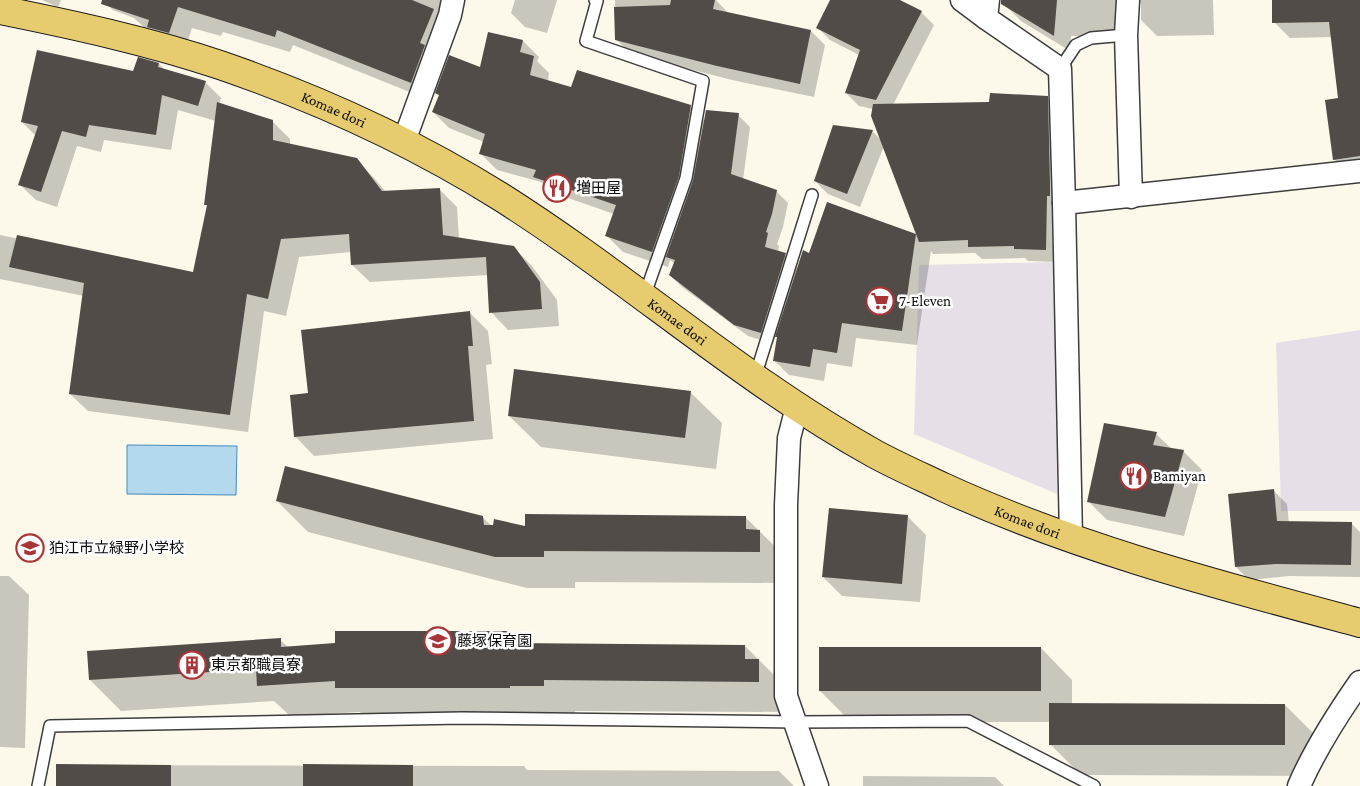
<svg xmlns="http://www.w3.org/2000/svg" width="1360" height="786" font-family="'Crimson Pro','Noto Sans JP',serif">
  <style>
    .industrial { fill: #e7dfe8 }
    .water { fill: #b4d8ed; stroke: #458bbb }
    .shadow { fill: #0003 }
    .building { fill: #514c48 }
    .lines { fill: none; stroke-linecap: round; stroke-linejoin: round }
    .service-casing { stroke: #3d3d3d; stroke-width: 14 }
    .minor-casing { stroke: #3d3d3d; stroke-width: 25 }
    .primary-casing { stroke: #1b1b1b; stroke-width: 30 }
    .service { stroke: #fff; stroke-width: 11 }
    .minor { stroke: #fff; stroke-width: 22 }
    .primary { stroke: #e7cb6f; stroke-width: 28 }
    .labels { text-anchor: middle; stroke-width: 5; stroke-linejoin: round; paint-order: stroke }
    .street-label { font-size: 15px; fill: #0a0a0a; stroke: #fff }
    .poi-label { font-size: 15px; fill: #0a0a0a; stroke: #fff; text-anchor: start }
  </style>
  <rect width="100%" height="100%" fill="#fcf9ea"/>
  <g class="industrial">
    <polygon points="1056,262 1057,494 914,434 919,265"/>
    <polygon points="1360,330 1360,511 1281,511 1276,343"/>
  </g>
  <polygon class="water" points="127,445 237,446 236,495 127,494"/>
  <g class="shadow">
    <polygon points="42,0 61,0 58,7"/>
    <polygon points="103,0 452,0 427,99 293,45 290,52 223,32 221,36 192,28 185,49 146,29 134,18 113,10"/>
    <polygon points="515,0 557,0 547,33 525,27 511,13"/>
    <polygon points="615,0 716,0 729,14 811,31 825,45 814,97 732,80 631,54 616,39"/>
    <polygon points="831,0 897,0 921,12 934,25 893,105 991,103 1047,97 1060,110 1058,262 1028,261 1025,258 982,259 975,253 933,254 931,251 917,345 856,338 852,367 827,363 824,381 789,375 774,360 778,338 776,335 773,344 748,336 682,287 670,275 675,264 670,260 668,267 623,252 607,236 614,214 551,192 541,182 497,170 481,154 484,142 449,128 433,112 481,69 489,34 523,41 539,57 537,61 549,73 548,81 571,88 690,107 705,121 738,115 750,127 743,180 776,191 788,203 783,227 777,244 779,246 778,252 785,255 798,268 810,255 916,235 920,239 884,146 860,207 828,194 815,181 872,131 882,141 873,109 859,106 846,93 859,55 830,40 817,27"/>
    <polygon points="1005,0 1213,0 1214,35 1157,36 1141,20 1141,3 1138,4 1129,37 1071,36 1070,51 1021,21 1005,5"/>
    <polygon points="1273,0 1360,0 1360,174 1350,175 1334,159 1339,100 1332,37 1290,38 1274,22"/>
    <polygon points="138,59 159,64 165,70 205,82 221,98 219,104 272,121 290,139 290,145 356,160 374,178 386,192 439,189 457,207 459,239 514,248 532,266 557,300 559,326 508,330 491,312 488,275 370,282 352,265 351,252 299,257 286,316 264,311 248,432 88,411 70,394 84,296 0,279 0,235 194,274 208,207 206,204 216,121 178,110 171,150 104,140 101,152 77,146 57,207 36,200 20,185 36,136 22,122 134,73"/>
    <polygon points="469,312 488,331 492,364 486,365 493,439 314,456 295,436"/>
    <polygon points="690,392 722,423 716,469 541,447 509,416"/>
    <polygon points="1156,434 1172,449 1183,451 1202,470 1184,536 1107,520 1088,501"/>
    <polygon points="1274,491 1287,504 1289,523 1351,523 1360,532 1360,577 1289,576 1249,580 1236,567"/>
    <polygon points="277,501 482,517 492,526 526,528 745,517 791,562 790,583 575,582 575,588 527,588 308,532"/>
    <polygon points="907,516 926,535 920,602 842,596 823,577"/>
    <polygon points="0,576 9,576 29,595 25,748 0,747"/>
    <polygon points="509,632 522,645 745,646 790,691 790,712 575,711 574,717 367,719 360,712 290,716 274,701 121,711 90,680 280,640 288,647"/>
    <polygon points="1041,648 1072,680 1072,704 1285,705 1316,736 1316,776 1081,775 1050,744 1050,722 851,722 820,691"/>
    <polygon points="57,765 524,766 527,770 779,771 794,786 57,786"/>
    <polygon points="863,776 995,777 1004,786 863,786"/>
  </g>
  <g class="building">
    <polygon points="102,0 412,0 434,9 420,43 425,45 411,83 277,30 275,37 178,7 169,33 147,27 149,20 101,4"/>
    <polygon points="671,0 715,0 713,9 811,30 800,84 717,66 615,40 614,7 670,5"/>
    <polygon points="830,0 900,0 922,11 876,100 845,93 860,50 816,28"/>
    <polygon points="1001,0 1057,0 1054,36 1001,4"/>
    <polygon points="1272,0 1360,0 1360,156 1333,160 1325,100 1338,98 1329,22 1272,23"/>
    <polygon points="488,32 523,40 520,52 534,56 530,75 571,87 577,70 691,105 679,176 652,252 605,236 616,205 533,177 536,170 479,154 485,134 432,112 439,95 435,93 449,55 480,67"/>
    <polygon points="37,50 133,71 138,57 159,63 158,67 206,81 198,106 162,95 156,135 89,125 86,137 62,131 41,192 18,185 38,126 21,122"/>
    <polygon points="990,93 1048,96 1050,185 1050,196 1047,196 1046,250 1014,249 1014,246 968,247 968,240 919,242 871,116 873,104 989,102"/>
    <polygon points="217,102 273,120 273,140 357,158 382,191 440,188 443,235 514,246 540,282 542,309 489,313 486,257 351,265 349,234 281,239 268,299 247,294 230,415 69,394 84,283 9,267 17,235 193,272 207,205 204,205"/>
    <polygon points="706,110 739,113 731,174 777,190 772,214 766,232 768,233 765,247 786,253 761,333 734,325 669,275 675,260 666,257 693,180"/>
    <polygon points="833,125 873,130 847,194 814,181"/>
    <polygon points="827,202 916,234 902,331 842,323 837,353 813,349 810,367 773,361 777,337 775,337 803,250 809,253"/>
    <polygon points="470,311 473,346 468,346 474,421 294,437 290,395 308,393 301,330"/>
    <polygon points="514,369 691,391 685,438 508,416"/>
    <polygon points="1104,423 1157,432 1153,445 1184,450 1165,517 1087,502"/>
    <polygon points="285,466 483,516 484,525 493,525 494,519 525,526 525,514 746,516 746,529 760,530 760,552 544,551 544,557 495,557 276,501"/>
    <polygon points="1274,489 1277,521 1352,522 1351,565 1275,564 1235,567 1228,494"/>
    <polygon points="829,508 908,515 902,584 822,577"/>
    <polygon points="335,631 510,631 510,643 745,645 745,659 759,659 759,682 544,680 544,686 510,686 510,688 335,688 335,681 257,686 256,669 89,680 87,651 281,638 281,647 335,643"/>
    <rect x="819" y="647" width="222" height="44"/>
    <polygon points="1049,703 1285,704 1285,745 1049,745"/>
    <polygon points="56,764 171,765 171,786 56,786"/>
    <polygon points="303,764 413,765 413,786 303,786"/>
  </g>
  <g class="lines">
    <g class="service-casing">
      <g id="service">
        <polyline points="595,0 597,1 586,41 703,81 686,178 644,297"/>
        <polyline points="1060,69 1076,45 1091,38 1126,35"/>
        <polyline points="755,377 812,195"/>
        <polyline points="38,786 50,726 461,718 796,722 968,721 1094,786"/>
      </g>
    </g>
    <g class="minor-casing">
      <g id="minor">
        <polyline points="962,0 986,18"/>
        <polyline points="988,0 986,18 1060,69 1064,203 1071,538"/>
        <polyline points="1128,0 1126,35 1131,197"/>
        <polyline points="404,141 450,15 453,0"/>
        <polyline points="1064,203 1360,171"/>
        <polyline points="797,407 789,438 786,505 786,696 817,786"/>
        <path d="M 1299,786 C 1315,749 1337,715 1360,682"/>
      </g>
    </g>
    <g class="primary-casing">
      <g id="primary">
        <path id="s1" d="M 0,10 C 74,25 148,41 220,65 C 319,99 413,142 501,197 C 629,278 742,380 875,454 C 897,466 920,476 943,487 C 1076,548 1219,585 1360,623"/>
      </g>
    </g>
    <use href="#service" class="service"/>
    <use href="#minor" class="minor"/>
    <use href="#primary" class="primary"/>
  </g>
  <defs>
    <g id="restaurant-ring" transform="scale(1.4375)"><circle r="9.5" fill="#fff" stroke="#a83438" stroke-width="1.5"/><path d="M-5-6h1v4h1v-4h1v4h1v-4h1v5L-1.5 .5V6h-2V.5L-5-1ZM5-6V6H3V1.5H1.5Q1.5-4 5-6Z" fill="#a83438"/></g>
    <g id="supermarket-ring" transform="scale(1.4375)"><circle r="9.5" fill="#fff" stroke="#a83438" stroke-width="1.5"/><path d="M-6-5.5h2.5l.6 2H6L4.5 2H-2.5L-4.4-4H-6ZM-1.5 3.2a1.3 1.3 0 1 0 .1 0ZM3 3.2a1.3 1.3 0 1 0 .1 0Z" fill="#a83438"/></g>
    <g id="school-ring" transform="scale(1.4375)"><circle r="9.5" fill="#fff" stroke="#a83438" stroke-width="1.5"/><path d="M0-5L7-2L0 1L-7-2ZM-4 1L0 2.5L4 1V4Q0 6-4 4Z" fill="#a83438"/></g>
    <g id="building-ring" transform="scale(1.4375)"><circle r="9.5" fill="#fff" stroke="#a83438" stroke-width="1.5"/><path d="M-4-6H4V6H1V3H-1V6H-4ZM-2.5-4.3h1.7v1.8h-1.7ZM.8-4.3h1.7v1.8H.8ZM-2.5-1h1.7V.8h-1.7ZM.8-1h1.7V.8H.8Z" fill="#a83438"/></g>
  </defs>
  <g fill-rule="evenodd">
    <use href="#restaurant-ring" x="557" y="188"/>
    <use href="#supermarket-ring" x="880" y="301"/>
    <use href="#restaurant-ring" x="1134" y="476"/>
    <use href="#school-ring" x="30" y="548"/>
    <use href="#school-ring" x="438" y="641"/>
    <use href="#building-ring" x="192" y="665"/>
  </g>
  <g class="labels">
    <g class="street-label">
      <text dy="5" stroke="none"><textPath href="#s1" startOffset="349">Komae dori</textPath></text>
      <text dy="5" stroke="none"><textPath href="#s1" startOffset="754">Komae dori</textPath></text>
      <text dy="5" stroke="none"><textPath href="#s1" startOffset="1159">Komae dori</textPath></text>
    </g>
    <g class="poi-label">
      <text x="576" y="193">増田屋</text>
      <text x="899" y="306">7-Eleven</text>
      <text x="1153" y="481">Bamiyan</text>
      <text x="49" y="553">狛江市立緑野小学校</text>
      <text x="457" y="646">藤塚保育園</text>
      <text x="211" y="670">東京都職員寮</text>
    </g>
  </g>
</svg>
